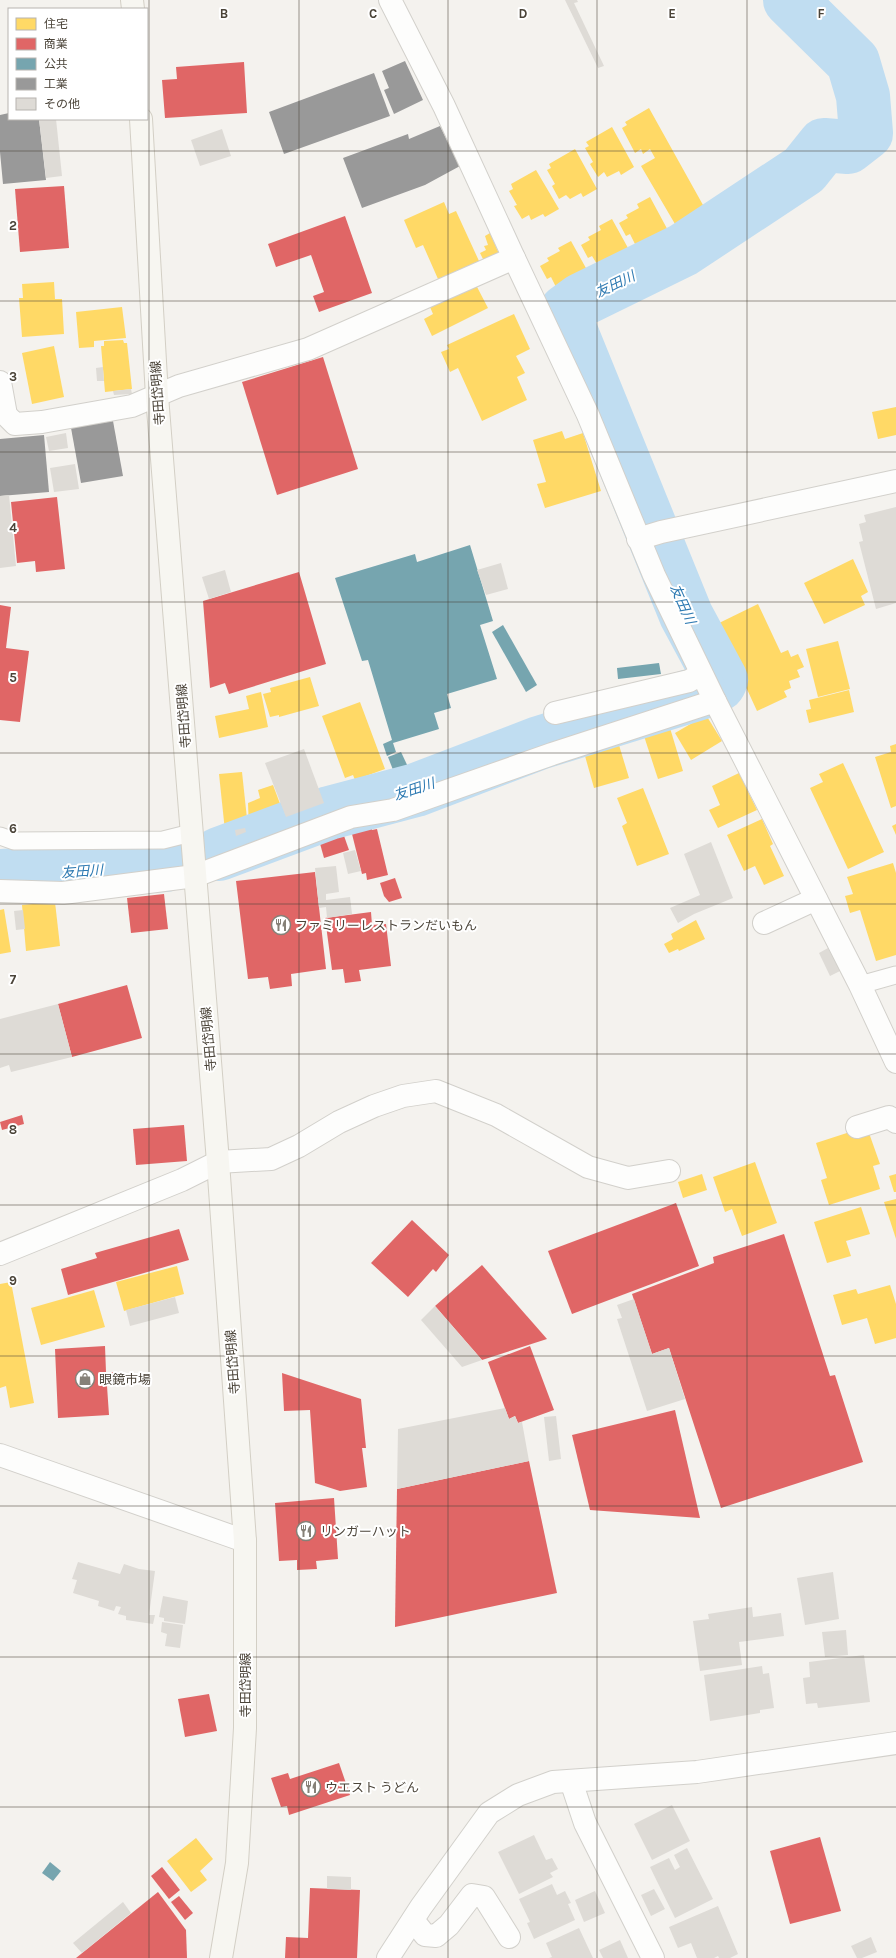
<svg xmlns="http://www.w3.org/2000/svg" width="896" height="1958" font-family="Karla,'Noto Sans JP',sans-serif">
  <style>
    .homes { fill: #ffd966 }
    .shops { fill: #e06666 }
    .public { fill: #76a5af }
    .industry { fill: #999 }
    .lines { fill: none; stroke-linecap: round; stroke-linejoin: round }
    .river { stroke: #c0ddf1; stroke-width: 54 }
    .building { fill: #dedbd6 }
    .service-casing { stroke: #d2d0cb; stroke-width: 19 }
    .minor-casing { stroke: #d2d0cb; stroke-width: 24 }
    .tertiary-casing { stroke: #d2d0cb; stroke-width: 24 }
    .secondary-casing { stroke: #d3cfc5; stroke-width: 24 }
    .service { stroke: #fdfdfc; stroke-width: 17 }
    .minor { stroke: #fdfdfc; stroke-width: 22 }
    .tertiary { stroke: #fdfdfc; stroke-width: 22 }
    .secondary { stroke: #f7f6f1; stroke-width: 22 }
    .grid { fill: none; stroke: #4b4439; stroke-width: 1; stroke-opacity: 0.55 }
    .labels { text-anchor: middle; stroke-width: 4; stroke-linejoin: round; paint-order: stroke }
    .street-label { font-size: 13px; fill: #4b4439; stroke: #fff }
    .poi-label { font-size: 13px; fill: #4b4439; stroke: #fff; text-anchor: start }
    .water-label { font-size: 14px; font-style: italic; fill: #2e7ab2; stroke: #fff }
    .grid-label { font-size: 13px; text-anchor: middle; font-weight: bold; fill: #4b4439; stroke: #fff; stroke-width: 4; stroke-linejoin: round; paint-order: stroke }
  </style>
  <rect width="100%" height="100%" fill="#f4f2ee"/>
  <g class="homes">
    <polygon points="649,108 708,214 684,228 680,221 675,224 641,166 655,158 650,149 643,154 641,149 635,153 622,128 627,125 625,122"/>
    <polygon points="612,127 634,167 621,175 619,171 607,177 604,172 598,177 590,164 593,162 585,148 589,146 586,142"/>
    <polygon points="575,149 597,189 583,197 581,193 570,199 566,195 559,199 552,186 555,184 547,170 551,168 549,164"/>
    <polygon points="536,170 559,209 545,217 543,214 531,220 529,215 522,219 514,206 517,205 509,191 513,189 511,184"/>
    <polygon points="650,197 671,236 646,250 643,245 637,248 630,234 626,236 619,223 628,218 626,215 639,208 637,204"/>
    <polygon points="444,202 449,214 456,211 479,261 438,279 423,245 416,248 404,220"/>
    <polygon points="612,219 633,257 608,271 605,266 600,269 592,256 588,258 581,245 590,240 588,237 601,230 599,226"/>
    <polygon points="490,233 500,256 485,263 480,253 486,250 484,246 488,245 485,236"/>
    <polygon points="571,241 592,279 567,293 564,288 558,291 551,277 547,279 540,266 549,261 547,258 560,251 558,248"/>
    <polygon points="54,282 55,299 62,299 64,334 22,337 19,298 23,298 22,284"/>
    <polygon points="476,285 488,308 432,336 424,319 433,314 430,307"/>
    <polygon points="122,307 126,338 94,341 94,347 79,348 76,312"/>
    <polygon points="514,314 530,349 516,356 525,373 517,377 527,400 482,421 458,368 450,372 441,352 449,349 447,345"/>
    <polygon points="123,340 124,343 127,343 132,389 105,392 101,346 104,346 104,341"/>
    <polygon points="54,346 64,397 32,404 22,353"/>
    <polygon points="896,407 896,435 878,439 872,412"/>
    <polygon points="562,431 565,439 583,433 601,491 545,508 537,484 546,482 533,440"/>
    <polygon points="853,559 868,592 861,596 865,605 824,624 804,583"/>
    <polygon points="758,604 781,653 788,650 791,657 798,654 804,667 797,670 800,677 789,681 791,688 784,691 787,697 757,711 717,624"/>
    <polygon points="838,641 850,689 818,697 806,649"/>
    <polygon points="310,677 319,706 279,717 279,715 270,717 263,694 271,692 270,688"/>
    <polygon points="849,690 854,712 809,723 806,710 811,709 809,700"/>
    <polygon points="261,692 268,727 219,738 215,716 249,709 246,696"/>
    <polygon points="360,702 385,769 355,780 353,775 345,778 322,716"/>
    <polygon points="706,715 722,741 691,760 675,733"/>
    <polygon points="670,728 683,771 658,779 644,736"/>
    <polygon points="896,744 896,806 891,808 875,757 891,752 890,746"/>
    <polygon points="619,745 629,778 594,788 585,756"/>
    <polygon points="843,763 884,852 848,869 810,788 823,782 819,774"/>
    <polygon points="242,772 248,828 225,831 219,774"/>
    <polygon points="739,773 757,810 718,828 709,810 720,805 712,786"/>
    <polygon points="273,785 285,817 249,830 248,803 260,798 258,790"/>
    <polygon points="643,788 669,854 637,866 622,826 627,823 617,798"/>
    <polygon points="762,819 773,844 770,846 784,876 764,885 755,866 744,871 727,835"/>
    <polygon points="896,824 896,835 892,826"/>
    <polygon points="893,863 896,873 896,955 876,961 860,910 850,913 845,896 853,894 847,877"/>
    <polygon points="55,902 60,946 26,951 22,905"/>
    <polygon points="4,909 11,952 0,954 0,910"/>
    <polygon points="696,920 705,939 679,951 678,949 669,953 664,944 673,939 671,934"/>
    <polygon points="853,1131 869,1133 880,1164 873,1166 880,1189 829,1205 821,1180 827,1178 816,1143"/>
    <polygon points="755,1162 777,1223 742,1236 732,1209 725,1212 713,1177"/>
    <polygon points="702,1174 707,1190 683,1198 678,1182"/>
    <polygon points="896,1174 896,1192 894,1192 889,1176"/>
    <polygon points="896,1199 896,1239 884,1202"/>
    <polygon points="861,1207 870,1234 846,1241 851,1256 827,1263 814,1222"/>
    <polygon points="177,1266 184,1294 124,1311 116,1282"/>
    <polygon points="11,1282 34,1403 10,1408 6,1386 0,1388 0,1284"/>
    <polygon points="890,1285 896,1304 896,1338 875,1344 867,1318 842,1325 833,1295 856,1289 858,1294"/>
    <polygon points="94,1290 105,1327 41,1345 31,1308"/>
    <polygon points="196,1838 213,1859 200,1871 207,1880 191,1892 167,1861"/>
  </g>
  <g class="shops">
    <polygon points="244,62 247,113 165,118 162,80 177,79 176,67"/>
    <polygon points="64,186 69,248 20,252 15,189"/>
    <polygon points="345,216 372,293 319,312 313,296 324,292 311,255 276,267 268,244"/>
    <polygon points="323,357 358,469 277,495 242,382"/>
    <polygon points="57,497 65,569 36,572 35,561 17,563 11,502"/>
    <polygon points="299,572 326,664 229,694 225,683 210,688 203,601"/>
    <polygon points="0,605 11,607 6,648 29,651 20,722 0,720"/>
    <polygon points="371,825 372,830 377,829 388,875 367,880 366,873 362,874 351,830"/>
    <polygon points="343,833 349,850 324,858 319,840"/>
    <polygon points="315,872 326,969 291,974 292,986 270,989 268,977 248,979 236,881"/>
    <polygon points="395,878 402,898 389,902 384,896 380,883"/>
    <polygon points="164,894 168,929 131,933 127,898"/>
    <polygon points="371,912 372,925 386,924 391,966 359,970 361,981 345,983 343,969 332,970 325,918"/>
    <polygon points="127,985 142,1038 72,1057 58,1004"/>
    <polygon points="22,1115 24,1124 2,1130 0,1122"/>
    <polygon points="184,1125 187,1161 136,1165 133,1129"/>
    <polygon points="676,1203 699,1266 572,1314 548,1251"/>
    <polygon points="412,1220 449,1255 436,1272 433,1269 408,1297 371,1263"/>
    <polygon points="179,1229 189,1260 68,1295 61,1269 97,1258 95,1253"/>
    <polygon points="784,1234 830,1376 835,1375 863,1462 721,1508 669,1348 652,1354 632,1294 714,1263 713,1257"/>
    <polygon points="482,1265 547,1339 482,1360 435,1306"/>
    <polygon points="105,1346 106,1372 113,1372 114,1386 107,1386 109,1415 58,1418 55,1349"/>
    <polygon points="530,1346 554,1410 518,1423 515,1416 509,1419 488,1362"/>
    <polygon points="282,1373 361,1399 366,1448 362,1448 367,1487 340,1491 315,1483 310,1410 284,1411"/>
    <polygon points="675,1410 700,1518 590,1510 572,1435"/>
    <polygon points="529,1461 557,1593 395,1627 397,1489"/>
    <polygon points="334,1498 338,1559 316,1561 317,1569 297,1570 297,1560 279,1561 275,1503"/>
    <polygon points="209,1694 217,1731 185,1737 178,1699"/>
    <polygon points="339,1763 350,1795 289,1815 287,1806 281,1807 271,1778 288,1773 290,1779"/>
    <polygon points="820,1837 841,1911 790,1924 770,1851"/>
    <polygon points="162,1867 180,1890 169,1899 151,1876"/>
    <polygon points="310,1888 360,1890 357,1958 285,1958 286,1937 308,1938"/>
    <polygon points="158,1892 186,1930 187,1958 76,1958"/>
    <polygon points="179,1896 193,1913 185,1920 171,1902"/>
  </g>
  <g class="public">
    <polygon points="470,545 493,621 480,625 497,679 447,694 451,708 434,713 439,729 393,743 396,752 387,756 383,744 392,740 368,660 362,661 335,578 415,554 417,562"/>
    <polygon points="503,625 537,685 526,692 492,632"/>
    <polygon points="659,663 661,674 618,679 617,668"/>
    <polygon points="401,752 409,769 395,775 388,757"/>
    <polygon points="50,1862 61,1871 53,1881 42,1873"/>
  </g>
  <g class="industry">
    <polygon points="405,61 423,100 394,114 384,90 389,88 382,71"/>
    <polygon points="374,73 390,116 284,154 269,112"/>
    <polygon points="9,113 9,119 39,119 46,180 3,184 0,152 0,115"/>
    <polygon points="440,126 460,166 425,185 362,208 343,158 408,134 409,139"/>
    <polygon points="113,421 123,476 81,483 71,428"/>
    <polygon points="44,435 49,492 0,496 0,439"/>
  </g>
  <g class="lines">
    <g class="river">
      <polyline points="719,684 721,680 686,615 567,322 566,311 581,300 683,250 804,170 824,145 848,147 866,133 863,96 853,62 790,0"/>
      <polyline points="219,854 329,813 416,790 539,743 700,693"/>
      <polyline points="0,876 165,865"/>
    </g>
  </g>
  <g class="building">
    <polygon points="565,0 577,0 578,2 574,3 604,66 598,68"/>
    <polygon points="39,119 56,119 62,176 46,178"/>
    <polygon points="222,129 231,156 200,166 191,140"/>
    <polygon points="103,367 104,381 97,381 96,368"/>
    <polygon points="131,389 132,394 114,395 113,391"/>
    <polygon points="66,433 68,448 49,451 46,437"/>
    <polygon points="75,464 79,489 54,492 50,468"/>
    <polygon points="9,495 16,566 0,568 0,496"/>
    <polygon points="896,507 896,603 876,609 859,542 863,541 859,524 866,522 864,515"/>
    <polygon points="501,563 508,589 486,595 477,570"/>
    <polygon points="225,570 231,592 209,599 202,577"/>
    <polygon points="304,749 324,803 286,817 265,763"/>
    <polygon points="245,828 246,832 236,836 235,830"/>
    <polygon points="711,842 733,898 694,914 678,923 670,908 700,895 684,854"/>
    <polygon points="355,850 361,871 348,874 343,853"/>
    <polygon points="336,866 339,892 326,894 326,900 350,897 352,914 327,918 326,907 319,908 315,868"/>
    <polygon points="23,910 25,929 16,930 14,911"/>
    <polygon points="828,948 840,971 830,976 819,953"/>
    <polygon points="58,1004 72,1057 11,1072 9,1065 0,1068 0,1019"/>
    <polygon points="175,1297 179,1313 130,1326 126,1310"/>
    <polygon points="634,1299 652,1354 669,1348 685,1399 647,1411 617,1319 622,1318 617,1305"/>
    <polygon points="435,1306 482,1360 462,1367 421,1320"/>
    <polygon points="505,1408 509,1419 515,1416 518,1423 522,1422 529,1461 397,1489 398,1429"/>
    <polygon points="556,1416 561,1459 549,1461 544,1417"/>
    <polygon points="78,1562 120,1574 124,1564 139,1569 155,1571 149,1615 155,1615 153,1624 126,1620 126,1616 118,1614 121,1607 116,1606 114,1611 98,1606 99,1601 73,1593 77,1580 72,1579"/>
    <polygon points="833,1572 839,1619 805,1625 797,1578"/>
    <polygon points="163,1596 188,1601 185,1624 164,1621 164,1618 159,1617"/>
    <polygon points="752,1607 753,1617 781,1613 784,1636 739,1642 742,1665 700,1671 693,1621 709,1619 708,1614"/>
    <polygon points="162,1622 183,1625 180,1648 165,1646 167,1634 161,1632"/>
    <polygon points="846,1630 848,1655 825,1657 822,1632"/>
    <polygon points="864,1655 870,1702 818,1708 817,1703 806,1704 803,1678 810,1677 809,1662"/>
    <polygon points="762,1666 763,1674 769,1673 774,1708 760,1710 760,1713 710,1721 704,1675"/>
    <polygon points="672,1805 690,1841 652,1860 634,1824"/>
    <polygon points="534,1835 546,1860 552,1858 558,1869 550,1873 553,1877 519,1894 498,1852"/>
    <polygon points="687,1848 713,1899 675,1918 650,1867 669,1858 675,1870 680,1867 674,1855"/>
    <polygon points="327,1876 351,1877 351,1890 327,1889"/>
    <polygon points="552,1884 557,1895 565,1891 571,1903 568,1904 575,1920 534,1939 527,1923 530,1922 519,1899"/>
    <polygon points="654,1889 665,1909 651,1916 641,1895"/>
    <polygon points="595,1891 605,1913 584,1922 575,1900"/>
    <polygon points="123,1902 131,1913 82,1953 73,1943"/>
    <polygon points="718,1906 738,1954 730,1958 719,1958 718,1956 714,1958 697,1958 691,1943 678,1948 669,1927"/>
    <polygon points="579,1928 593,1958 549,1958 552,1957 546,1943"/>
    <polygon points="871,1937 877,1952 862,1958 857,1958 851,1946"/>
    <polygon points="620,1940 628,1958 603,1958 599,1950"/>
  </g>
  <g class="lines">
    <g class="service-casing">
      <g id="service">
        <polyline points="0,836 14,841 163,840 191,833"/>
        <polyline points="860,985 896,975"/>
      </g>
    </g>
    <g class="minor-casing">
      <g id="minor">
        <polyline points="390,0 444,106 514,258 588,415 654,575 715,701 860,985 896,1062"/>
        <polyline points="0,382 6,415 15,424 42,422 132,406 179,386 308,349 514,258"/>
        <polyline points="638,539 661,532 896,481"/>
        <polyline points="555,713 689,681 701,674"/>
        <polyline points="0,891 63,893 195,876 351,817 393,810 552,754 715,701"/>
        <polyline points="764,923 816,899"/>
        <polyline points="857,1127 889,1117 896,1122"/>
        <polyline points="0,1254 182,1180 218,1162 271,1159 299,1146 339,1122 374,1106 403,1096 436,1091 496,1115 588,1167 628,1178 669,1171"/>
        <polyline points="571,1781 585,1823 653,1958"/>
        <polyline points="413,1920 425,1935 436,1936 449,1925 472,1895 484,1897 509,1937"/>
        <polyline points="388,1958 421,1907 489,1813 518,1795 553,1782 697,1772 896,1743"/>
      </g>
    </g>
    <g class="tertiary-casing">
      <polyline id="tertiary" points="0,1455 245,1541"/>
    </g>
    <g class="secondary-casing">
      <g id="secondary">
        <polyline points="132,0 133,9"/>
        <polyline points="141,119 157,396 218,1162 245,1541 245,1728 237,1863 221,1958"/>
      </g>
    </g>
    <use href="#service" class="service"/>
    <use href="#minor" class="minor"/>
    <use href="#tertiary" class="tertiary"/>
    <use href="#secondary" class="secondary"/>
  </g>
  <path class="grid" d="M 149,0 L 149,1958M 299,0 L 299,1958M 448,0 L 448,1958M 597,0 L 597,1958M 747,0 L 747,1958M 0,151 L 896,151M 0,301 L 896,301M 0,452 L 896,452M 0,602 L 896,602M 0,753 L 896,753M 0,904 L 896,904M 0,1054 L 896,1054M 0,1205 L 896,1205M 0,1356 L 896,1356M 0,1506 L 896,1506M 0,1657 L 896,1657M 0,1807 L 896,1807"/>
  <defs>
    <g id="restaurant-ring" transform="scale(1)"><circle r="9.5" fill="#fff" stroke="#868178" stroke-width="1.5"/><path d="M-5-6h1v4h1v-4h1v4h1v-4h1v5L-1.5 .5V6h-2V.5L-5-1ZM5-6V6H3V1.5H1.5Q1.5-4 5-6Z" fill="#868178"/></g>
    <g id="shop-ring" transform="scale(1)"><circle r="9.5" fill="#fff" stroke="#868178" stroke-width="1.5"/><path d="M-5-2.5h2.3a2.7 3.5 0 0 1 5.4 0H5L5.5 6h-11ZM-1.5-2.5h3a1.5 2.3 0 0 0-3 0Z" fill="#868178"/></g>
  </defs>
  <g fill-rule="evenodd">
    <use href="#restaurant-ring" x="281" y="925"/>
    <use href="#shop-ring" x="85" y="1379"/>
    <use href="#restaurant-ring" x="306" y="1531"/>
    <use href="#restaurant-ring" x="311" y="1787"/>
  </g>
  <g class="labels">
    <g class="street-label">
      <text transform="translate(157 393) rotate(-94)" y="5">寺田岱明線</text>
      <text transform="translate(183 716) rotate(-94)" y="5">寺田岱明線</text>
      <text transform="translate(208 1039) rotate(-95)" y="5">寺田岱明線</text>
      <text transform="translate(232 1362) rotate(-94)" y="5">寺田岱明線</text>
      <text transform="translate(245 1685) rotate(-90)" y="5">寺田岱明線</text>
    </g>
    <g class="poi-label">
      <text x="295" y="930">ファミリーレストランだいもん</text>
      <text x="99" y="1384">眼鏡市場</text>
      <text x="320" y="1536">リンガーハット</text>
      <text x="325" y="1792">ウエスト うどん</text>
    </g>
    <g class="water-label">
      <text transform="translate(615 284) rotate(-26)" y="5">友田川</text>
      <text transform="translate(683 604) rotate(66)" y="5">友田川</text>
      <text transform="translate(414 789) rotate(-18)" y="5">友田川</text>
      <text transform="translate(82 871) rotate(-4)" y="5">友田川</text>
    </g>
  </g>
  <g class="grid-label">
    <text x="224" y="18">B</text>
    <text x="373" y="18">C</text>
    <text x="523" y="18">D</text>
    <text x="672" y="18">E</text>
    <text x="821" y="18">F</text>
    <text x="13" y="230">2</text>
    <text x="13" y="381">3</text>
    <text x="13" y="532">4</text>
    <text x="13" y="682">5</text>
    <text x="13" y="833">6</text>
    <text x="13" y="984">7</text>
    <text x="13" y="1134">8</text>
    <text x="13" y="1285">9</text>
  </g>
  <rect x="8" y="8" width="140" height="112" fill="#ffffff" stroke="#b7b4b0"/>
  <rect x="16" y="18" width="20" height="12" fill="#ffd966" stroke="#b7b4b0"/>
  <text x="44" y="28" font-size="12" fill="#4b4439">住宅</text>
  <rect x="16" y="38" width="20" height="12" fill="#e06666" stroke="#b7b4b0"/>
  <text x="44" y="48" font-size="12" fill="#4b4439">商業</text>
  <rect x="16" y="58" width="20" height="12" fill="#76a5af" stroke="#b7b4b0"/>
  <text x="44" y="68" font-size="12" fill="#4b4439">公共</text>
  <rect x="16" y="78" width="20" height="12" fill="#999999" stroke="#b7b4b0"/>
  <text x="44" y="88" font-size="12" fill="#4b4439">工業</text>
  <rect x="16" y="98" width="20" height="12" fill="#dedbd6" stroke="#b7b4b0"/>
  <text x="44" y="108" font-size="12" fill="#4b4439">その他</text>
</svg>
